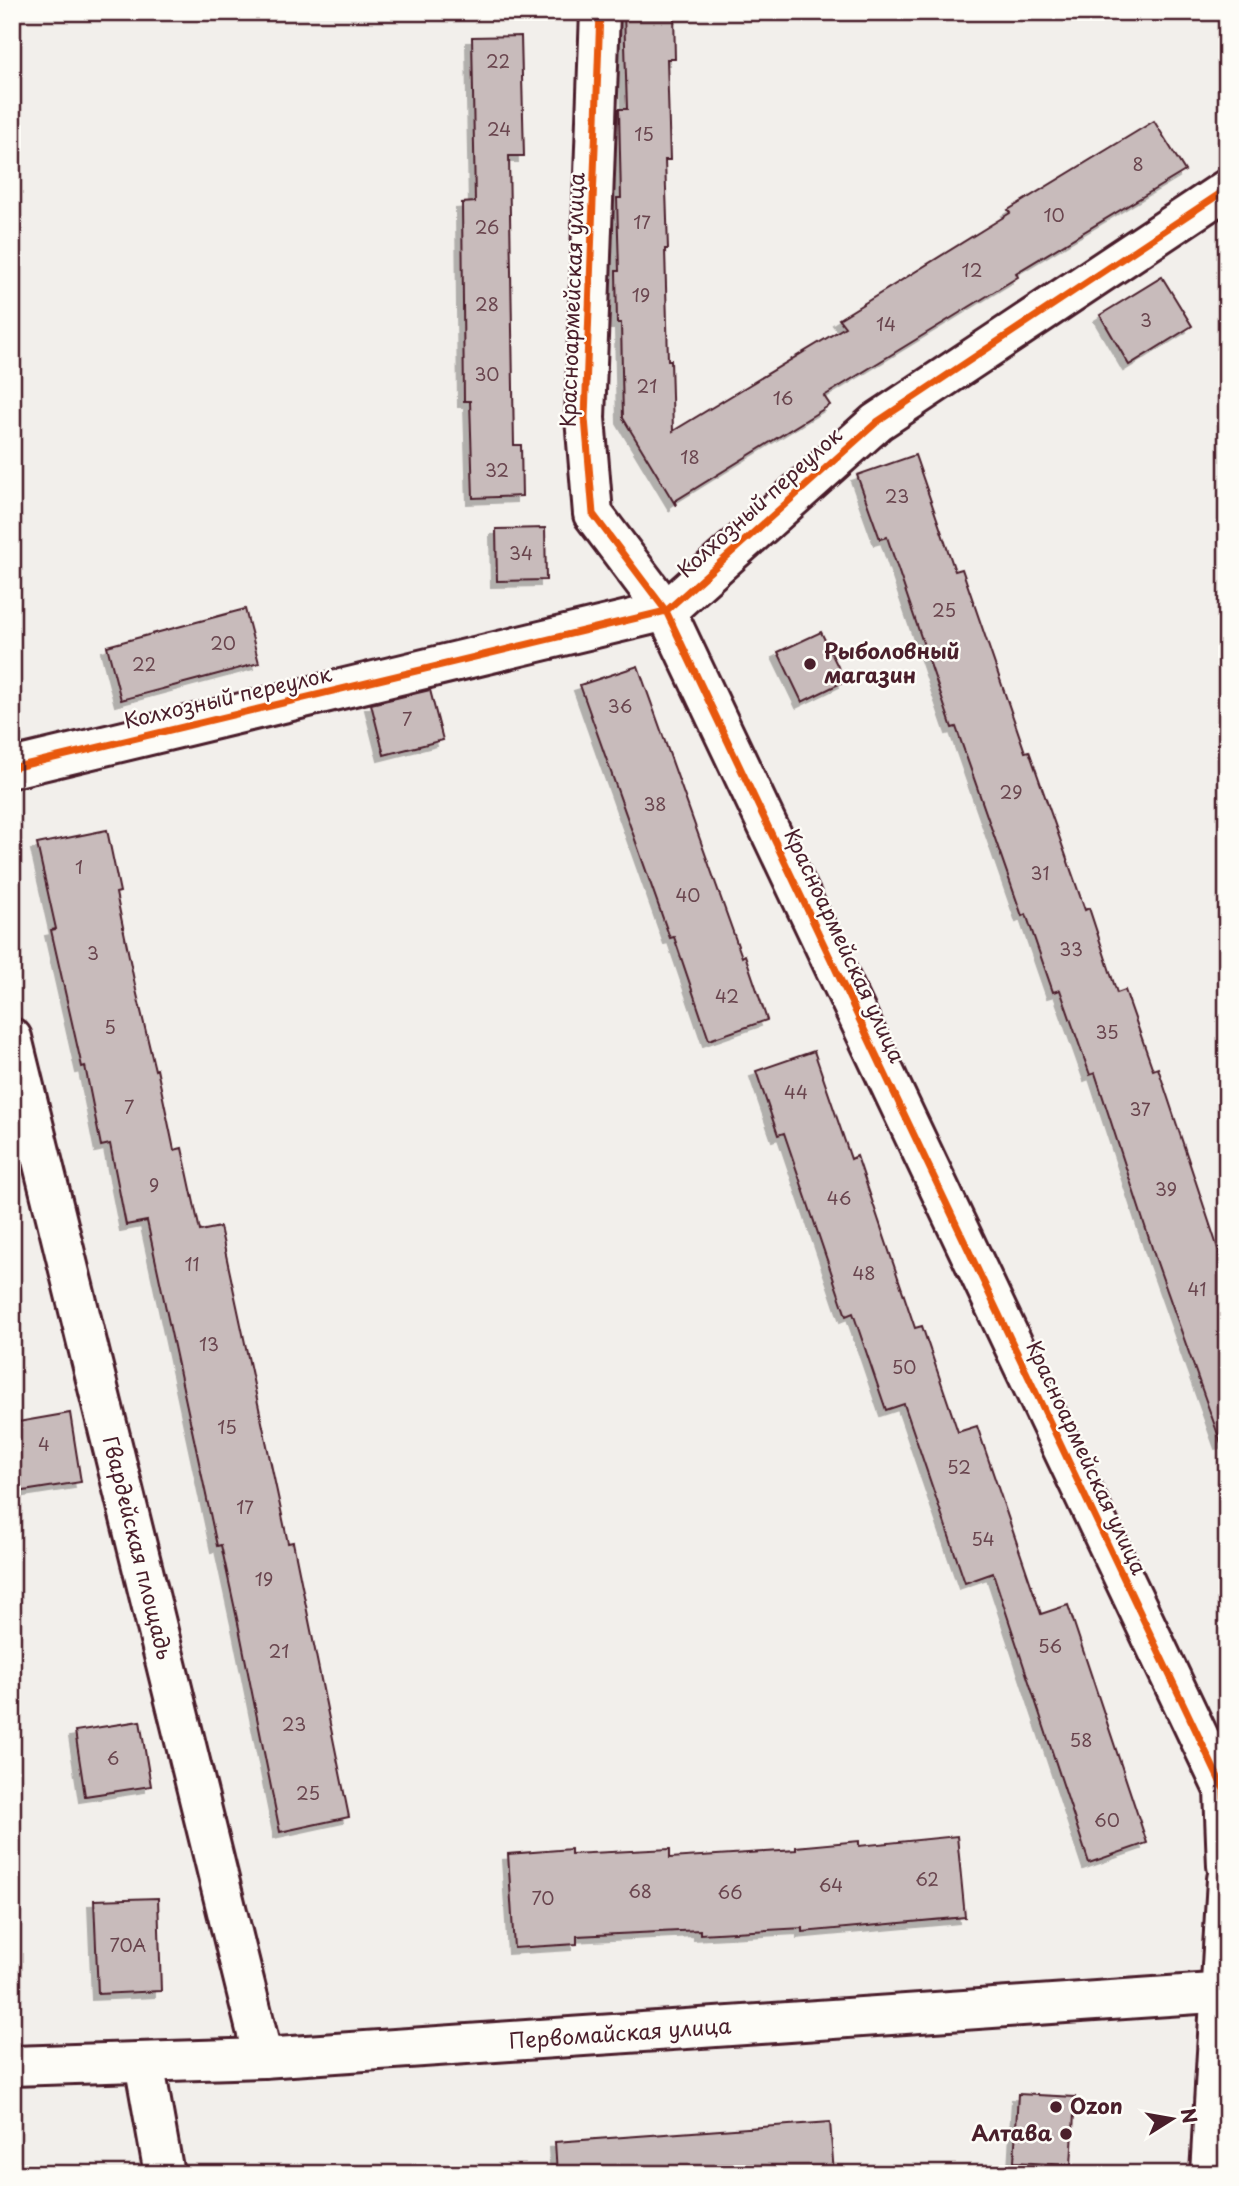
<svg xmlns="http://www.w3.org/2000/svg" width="1239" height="2186" font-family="'Playpen Sans',sans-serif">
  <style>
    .building { fill: #c8bbbb; stroke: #4a1f2b; stroke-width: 2; filter: url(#shadow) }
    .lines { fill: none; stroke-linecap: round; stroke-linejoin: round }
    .minor-casing { stroke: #4a1f2b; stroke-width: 44 }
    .minor { stroke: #fdfcf7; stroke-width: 38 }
    .cycleway-casing { stroke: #fdfcf7; stroke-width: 11 }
    .cycleway { stroke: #e8590c; stroke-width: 7 }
    .poi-dot { fill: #4a1f2b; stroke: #fdfcf7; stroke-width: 2.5 }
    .labels { text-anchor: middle; stroke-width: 5; stroke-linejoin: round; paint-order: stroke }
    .number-label { font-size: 18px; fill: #6a464f }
    .street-label { font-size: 21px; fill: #4a1f2b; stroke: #fdfcf7 }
    .poi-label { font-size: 21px; font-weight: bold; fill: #4a1f2b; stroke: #fdfcf7; text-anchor: start }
  </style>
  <defs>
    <filter id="shadow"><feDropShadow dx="-6" dy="6" stdDeviation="0" flood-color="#0004"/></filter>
  </defs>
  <rect width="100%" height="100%" fill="#f2efeb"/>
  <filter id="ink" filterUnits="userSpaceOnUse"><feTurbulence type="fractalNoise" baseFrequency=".0143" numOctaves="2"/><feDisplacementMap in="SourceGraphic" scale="14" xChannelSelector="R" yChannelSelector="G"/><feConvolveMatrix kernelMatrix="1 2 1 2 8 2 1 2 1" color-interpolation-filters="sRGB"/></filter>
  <g filter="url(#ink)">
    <g class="building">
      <polygon points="624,12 674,12 675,59 667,59 670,160 665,160 668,249 665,249 668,360 671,360 673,431 845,327 839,319 1010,213 1008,210 1154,121 1185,171 1016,273 1018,277 824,396 830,405 675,501 676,506 623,418 621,323 617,323 616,271 619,271 617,198 621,198 619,109 627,109"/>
      <polygon points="521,36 524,156 509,156 514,445 521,445 522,496 473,498 470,401 464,401 462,203 475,202 472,37"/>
      <polygon points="1162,277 1192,326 1129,365 1100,315"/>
      <polygon points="915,455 955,571 962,569 1025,752 1029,751 1085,910 1089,908 1117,993 1125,990 1153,1070 1158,1068 1227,1276 1227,1442 1221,1443 1155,1257 1095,1073 1090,1075 1060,990 1053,992 1026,914 1022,916 956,727 952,728 887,537 880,539 857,475"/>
      <polygon points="545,528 546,580 497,581 496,529"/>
      <polygon points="245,609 259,663 121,700 107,646"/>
      <polygon points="821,632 845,681 802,702 778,652"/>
      <polygon points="638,666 742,957 745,955 767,1020 709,1040 674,937 670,938 580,685"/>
      <polygon points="430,690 443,740 384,755 371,704"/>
      <polygon points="107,830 120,892 116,893 136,990 155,1070 157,1069 174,1150 182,1148 200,1231 220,1227 288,1543 293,1542 349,1817 280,1832 239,1628 221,1545 217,1546 147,1221 126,1225 110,1144 101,1146 85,1066 82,1067 51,930 56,929 37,844"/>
      <polygon points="814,1051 851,1159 857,1156 915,1328 922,1326 958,1432 977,1426 1041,1614 1068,1605 1147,1843 1089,1863 993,1573 965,1583 904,1404 886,1410 853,1313 846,1316 784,1133 778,1135 756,1071"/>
      <polygon points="70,1413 81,1482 17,1492 12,1466 12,1423"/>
      <polygon points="140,1721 151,1786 85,1796 75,1731"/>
      <polygon points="957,1836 965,1917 803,1932 803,1928 700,1934 700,1930 577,1936 577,1944 514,1948 508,1854 571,1849 571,1854 670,1849 670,1858 796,1850 796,1847 859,1841 859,1846"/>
      <polygon points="158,1898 161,1991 98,1994 94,1900"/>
      <polygon points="1018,2094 1075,2097 1071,2165 1014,2162"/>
      <polygon points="830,2122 834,2174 557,2174 555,2142"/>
    </g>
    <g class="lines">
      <g class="minor-casing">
        <g id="minor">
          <polyline points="600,12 585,418 593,514 666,611 1224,1790 1227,1866"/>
          <polyline points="12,768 666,611 877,422 1227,189"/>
          <polyline points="12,1038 263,2058"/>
          <polyline points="144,2062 164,2174"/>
          <polyline points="12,2066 263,2058 1227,1992"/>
          <polyline points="1210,2174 1227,1879"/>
        </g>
      </g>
      <use href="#minor" class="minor"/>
      <g class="cycleway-casing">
        <g id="cycleway">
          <polyline points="600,12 585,418 593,514 666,611 1224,1790 1227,1866"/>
          <polyline points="12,768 666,611 877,422 1227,189"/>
        </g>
      </g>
      <use href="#cycleway" class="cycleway"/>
    </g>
  </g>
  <g class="poi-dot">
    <circle cx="810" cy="664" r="7"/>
    <circle cx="1056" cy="2107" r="7"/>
    <circle cx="1066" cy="2134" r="7"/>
  </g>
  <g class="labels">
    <g class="number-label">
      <text x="498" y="68">22</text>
      <text x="499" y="136">24</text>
      <text x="644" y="141">15</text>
      <text x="1138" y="171">8</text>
      <text x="1054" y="222">10</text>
      <text x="642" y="229">17</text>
      <text x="487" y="234">26</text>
      <text x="972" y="277">12</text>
      <text x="641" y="302">19</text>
      <text x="487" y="311">28</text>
      <text x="1146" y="327">3</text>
      <text x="886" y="331">14</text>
      <text x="487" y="381">30</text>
      <text x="647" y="393">21</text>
      <text x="783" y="405">16</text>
      <text x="690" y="464">18</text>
      <text x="497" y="477">32</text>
      <text x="897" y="503">23</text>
      <text x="521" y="560">34</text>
      <text x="944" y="617">25</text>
      <text x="223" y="650">20</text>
      <text x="144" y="671">22</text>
      <text x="620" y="713">36</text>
      <text x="407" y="726">7</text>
      <text x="1011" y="799">29</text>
      <text x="655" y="811">38</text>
      <text x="79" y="874">1</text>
      <text x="1040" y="880">31</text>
      <text x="688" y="902">40</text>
      <text x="1071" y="956">33</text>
      <text x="93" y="960">3</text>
      <text x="727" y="1003">42</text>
      <text x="110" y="1034">5</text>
      <text x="1107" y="1039">35</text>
      <text x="796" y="1099">44</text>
      <text x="129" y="1114">7</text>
      <text x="1140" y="1116">37</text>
      <text x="154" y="1192">9</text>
      <text x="1166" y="1196">39</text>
      <text x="839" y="1205">46</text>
      <text x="192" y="1271">11</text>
      <text x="864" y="1280">48</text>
      <text x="1197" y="1296">41</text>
      <text x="209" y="1351">13</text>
      <text x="904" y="1374">50</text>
      <text x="227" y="1434">15</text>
      <text x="44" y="1451">4</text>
      <text x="959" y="1474">52</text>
      <text x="245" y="1514">17</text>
      <text x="983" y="1546">54</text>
      <text x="264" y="1586">19</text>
      <text x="1050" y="1653">56</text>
      <text x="279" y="1658">21</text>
      <text x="294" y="1731">23</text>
      <text x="1081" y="1747">58</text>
      <text x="113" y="1765">6</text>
      <text x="308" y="1800">25</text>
      <text x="1107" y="1827">60</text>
      <text x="927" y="1886">62</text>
      <text x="831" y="1892">64</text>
      <text x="640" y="1898">68</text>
      <text x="730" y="1899">66</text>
      <text x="543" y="1905">70</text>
      <text x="128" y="1952">70А</text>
    </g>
    <g class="street-label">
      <text transform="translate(573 300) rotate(-88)" y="7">Красноармейская улица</text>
      <text transform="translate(760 503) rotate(-42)" y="7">Колхозный переулок</text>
      <text transform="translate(228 698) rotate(-13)" y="7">Колхозный переулок</text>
      <text transform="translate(844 946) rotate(65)" y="7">Красноармейская улица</text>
      <text transform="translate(1086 1458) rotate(65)" y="7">Красноармейская улица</text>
      <text transform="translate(137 1548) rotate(76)" y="7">Гвардейская площадь</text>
      <text transform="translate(620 2034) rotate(-4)" y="7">Первомайская улица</text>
    </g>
    <g class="poi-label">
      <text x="824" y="659">Рыболовный<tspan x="824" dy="24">магазин</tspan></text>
      <text x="1070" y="2114">Ozon</text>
      <text x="1052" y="2141" text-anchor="end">Алтава</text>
    </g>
  </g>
  <rect width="1239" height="2186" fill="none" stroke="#fdfcf7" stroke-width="42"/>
  <rect x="21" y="21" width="1197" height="2144" fill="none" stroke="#4a1f2b" stroke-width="2.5" filter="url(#ink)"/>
  <g transform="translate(1172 2119) rotate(79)" stroke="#fdfcf7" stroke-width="5" paint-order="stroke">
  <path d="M0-5L12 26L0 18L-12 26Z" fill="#4a1f2b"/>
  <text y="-10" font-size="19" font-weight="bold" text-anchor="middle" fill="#4a1f2b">N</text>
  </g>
</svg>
